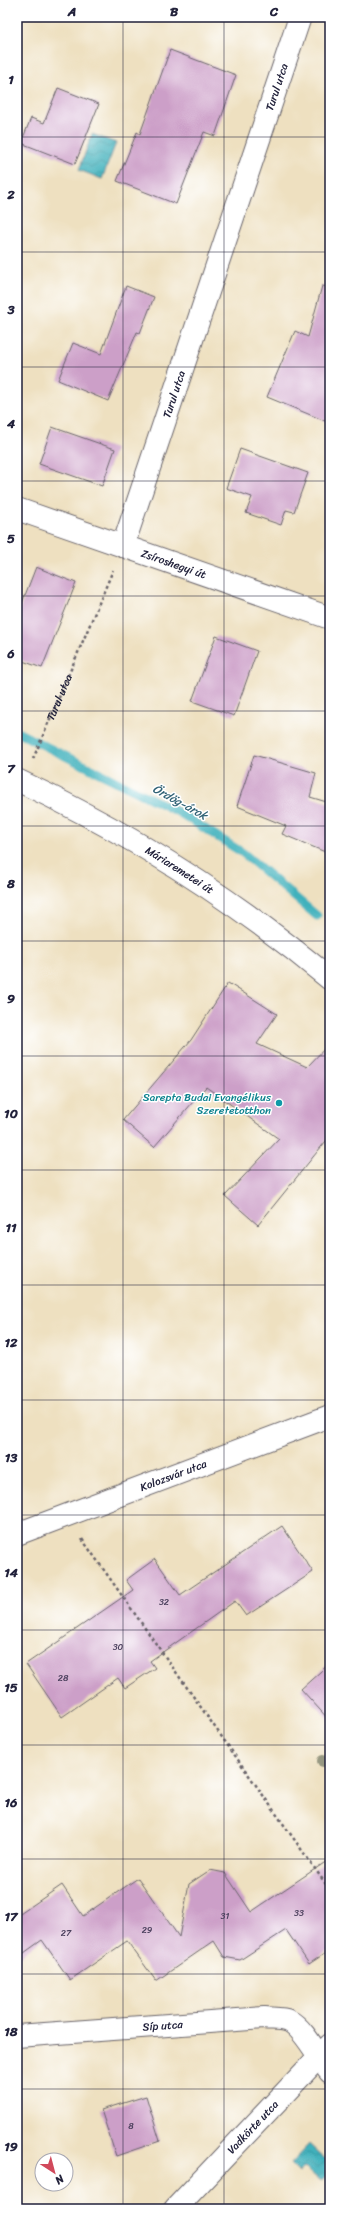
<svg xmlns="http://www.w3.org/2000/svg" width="347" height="2226" font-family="Sriracha,sans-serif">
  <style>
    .water { fill: url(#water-waves); stroke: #326a7c }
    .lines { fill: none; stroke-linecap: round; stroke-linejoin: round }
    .stream { stroke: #41b1bc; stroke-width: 9 }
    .building { fill: #cc9fc8 }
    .minor-casing { stroke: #69646a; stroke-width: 24 }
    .path { stroke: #69646a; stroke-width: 2.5; stroke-dasharray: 3 3; stroke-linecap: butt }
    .minor { stroke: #fff; stroke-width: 22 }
    .tree { fill: #979882 }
    .grid { fill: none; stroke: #22223b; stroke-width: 1; stroke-opacity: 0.55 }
    .culture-dot { fill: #0f9aa8; stroke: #fff; stroke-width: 1.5 }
    .labels { text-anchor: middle; stroke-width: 3; stroke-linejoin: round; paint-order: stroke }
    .number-label { font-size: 9px; fill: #4c415e }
    .street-label { font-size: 11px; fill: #22223b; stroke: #fff }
    .culture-label { font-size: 11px; fill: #0d838f; stroke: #fff; text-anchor: end }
    .water-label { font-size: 12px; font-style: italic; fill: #306275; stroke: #fff }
    .neatline { fill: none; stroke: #22223b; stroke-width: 1.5 }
    .grid-label { font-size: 13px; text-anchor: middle; font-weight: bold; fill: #22223b }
  </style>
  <defs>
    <pattern id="water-waves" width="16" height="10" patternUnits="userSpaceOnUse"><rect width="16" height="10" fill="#41b1bc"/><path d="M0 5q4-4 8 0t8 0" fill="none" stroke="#36909a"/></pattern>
  </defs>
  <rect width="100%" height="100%" fill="#fff"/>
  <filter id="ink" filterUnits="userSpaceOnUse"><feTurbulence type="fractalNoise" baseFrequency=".025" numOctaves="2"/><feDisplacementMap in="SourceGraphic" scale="8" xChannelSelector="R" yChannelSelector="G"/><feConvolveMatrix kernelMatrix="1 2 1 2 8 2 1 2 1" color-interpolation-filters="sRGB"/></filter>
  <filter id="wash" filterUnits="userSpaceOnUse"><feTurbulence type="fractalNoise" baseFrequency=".012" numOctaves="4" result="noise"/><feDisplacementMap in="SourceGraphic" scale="16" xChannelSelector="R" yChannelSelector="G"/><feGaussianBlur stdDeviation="0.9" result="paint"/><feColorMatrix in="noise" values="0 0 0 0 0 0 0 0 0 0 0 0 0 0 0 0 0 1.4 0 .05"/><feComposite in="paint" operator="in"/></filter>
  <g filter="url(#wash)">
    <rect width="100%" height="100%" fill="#eee0c0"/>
    <g class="water">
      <polygon points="92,134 116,143 102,179 79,170"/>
      <polygon points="309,2144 330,2164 330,2172 321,2182 305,2167 299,2173 290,2164"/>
    </g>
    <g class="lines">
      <polyline class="stream" points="17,732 180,813 243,853 317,916"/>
    </g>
    <g id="blocks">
      <g class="building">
        <polygon points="170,50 236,75 215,136 204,132 176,204 117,181 137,132 140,134"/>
        <polygon points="58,88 99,104 75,164 21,143 31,118 44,123"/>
        <polygon points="126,286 154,297 140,333 137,332 108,401 58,380 73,343 101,354"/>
        <polygon points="322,286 330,287 330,423 267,397 295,331 308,337"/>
        <polygon points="52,427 115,449 102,486 39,464"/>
        <polygon points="240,449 308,473 294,512 286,510 281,525 246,513 252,497 226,488"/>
        <polygon points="36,567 76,583 42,668 17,659 17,616"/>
        <polygon points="216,636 257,651 234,716 192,701"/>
        <polygon points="254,755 316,773 310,797 330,803 330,854 282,834 286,826 237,806"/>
        <polygon points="228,983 277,1014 257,1044 307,1067 330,1043 330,1136 258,1225 225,1196 279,1139 206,1087 154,1147 123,1120 191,1040"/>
        <polygon points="282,1526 313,1572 246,1616 235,1601 150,1661 155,1668 125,1688 118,1678 62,1717 26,1664 133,1590 126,1580 155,1559 180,1595"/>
        <polygon points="330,1663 330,1721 301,1689"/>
        <polygon points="330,1859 330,1950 309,1964 286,1930 240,1960 224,1957 214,1941 156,1981 127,1941 70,1980 42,1940 17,1958 17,1916 62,1885 83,1916 138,1878 179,1937 189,1884 210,1870 225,1873 251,1912"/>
        <polygon points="146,2096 160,2141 116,2156 101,2110"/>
      </g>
    </g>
  </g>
  <g filter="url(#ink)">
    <use href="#blocks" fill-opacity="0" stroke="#69646a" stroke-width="1"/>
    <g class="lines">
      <g class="minor-casing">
        <g id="minor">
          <path id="s2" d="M 17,509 L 330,618"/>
          <path id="s3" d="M 123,546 L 300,17"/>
          <path id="s4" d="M 17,780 C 130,833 234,899 330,979"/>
          <path id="s5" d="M 17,1534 L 330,1416"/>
          <path id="s6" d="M 17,2036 L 264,2018 C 271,2019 282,2018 289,2021 C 304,2028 319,2059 330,2072"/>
          <path id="s7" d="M 175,2209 L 330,2045"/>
        </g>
      </g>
      <g class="path">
        <path id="s1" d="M 33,759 L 113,570"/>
        <polyline points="82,1539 330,1890"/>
      </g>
      <use href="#minor" class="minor"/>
    </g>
    <circle class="tree" cx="323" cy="1761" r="6"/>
  </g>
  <path class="grid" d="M 123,17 L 123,2209M 224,17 L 224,2209M 17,137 L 330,137M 17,252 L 330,252M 17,367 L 330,367M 17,481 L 330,481M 17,596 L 330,596M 17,711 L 330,711M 17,826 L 330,826M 17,941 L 330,941M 17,1056 L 330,1056M 17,1170 L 330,1170M 17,1285 L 330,1285M 17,1400 L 330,1400M 17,1515 L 330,1515M 17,1630 L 330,1630M 17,1745 L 330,1745M 17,1859 L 330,1859M 17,1974 L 330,1974M 17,2089 L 330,2089"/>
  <circle class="culture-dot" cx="279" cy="1103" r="4"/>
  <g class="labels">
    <g class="number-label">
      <text x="164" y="1605">32</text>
      <text x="118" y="1650">30</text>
      <text x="63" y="1681">28</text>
      <text x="299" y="1916">33</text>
      <text x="225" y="1919">31</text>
      <text x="147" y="1933">29</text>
      <text x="66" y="1936">27</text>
      <text x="131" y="2129">8</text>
    </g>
    <g class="street-label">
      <text dy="4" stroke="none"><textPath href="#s3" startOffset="484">Turul utca</textPath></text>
      <text dy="4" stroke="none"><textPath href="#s3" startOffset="160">Turul utca</textPath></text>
      <text dy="4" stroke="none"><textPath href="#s2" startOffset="166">Zsíroshegyi út</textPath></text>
      <text dy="4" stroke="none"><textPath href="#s1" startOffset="67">Turul utca</textPath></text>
      <text dy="4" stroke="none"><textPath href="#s4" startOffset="186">Máriaremetei út</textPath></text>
      <text dy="4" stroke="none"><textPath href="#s5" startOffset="167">Kolozsvár utca</textPath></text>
      <text dy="4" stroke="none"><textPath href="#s6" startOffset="146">Síp utca</textPath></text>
      <text dy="4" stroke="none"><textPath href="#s7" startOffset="113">Vadkörte utca</textPath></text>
    </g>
    <g class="culture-label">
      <text x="271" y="1101">Sarepta Budai Evangélikus<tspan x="271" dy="13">Szeretetotthon</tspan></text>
    </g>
    <g class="water-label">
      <text transform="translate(180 802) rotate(29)" y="4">Ördög-árok</text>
    </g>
  </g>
  <rect width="347" height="2226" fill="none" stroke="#fff" stroke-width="44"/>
  <g transform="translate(54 2172) rotate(144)"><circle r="19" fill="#ffffff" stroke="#a7a7b1"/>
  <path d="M0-3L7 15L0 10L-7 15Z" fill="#d1495b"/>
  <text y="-6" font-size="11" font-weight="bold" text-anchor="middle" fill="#22223b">N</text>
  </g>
  <rect x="22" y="22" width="303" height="2182" class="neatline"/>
  <g class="grid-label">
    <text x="72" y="16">A</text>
    <text x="174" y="16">B</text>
    <text x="274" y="16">C</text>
    <text x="11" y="84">1</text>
    <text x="11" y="199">2</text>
    <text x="11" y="314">3</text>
    <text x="11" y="428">4</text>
    <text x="11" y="543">5</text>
    <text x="11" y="658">6</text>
    <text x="11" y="773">7</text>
    <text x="11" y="888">8</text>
    <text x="11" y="1003">9</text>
    <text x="11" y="1118">10</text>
    <text x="11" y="1232">11</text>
    <text x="11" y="1347">12</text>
    <text x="11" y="1462">13</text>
    <text x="11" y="1577">14</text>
    <text x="11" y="1692">15</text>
    <text x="11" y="1807">16</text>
    <text x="11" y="1921">17</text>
    <text x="11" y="2036">18</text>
    <text x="11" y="2151">19</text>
  </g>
</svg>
